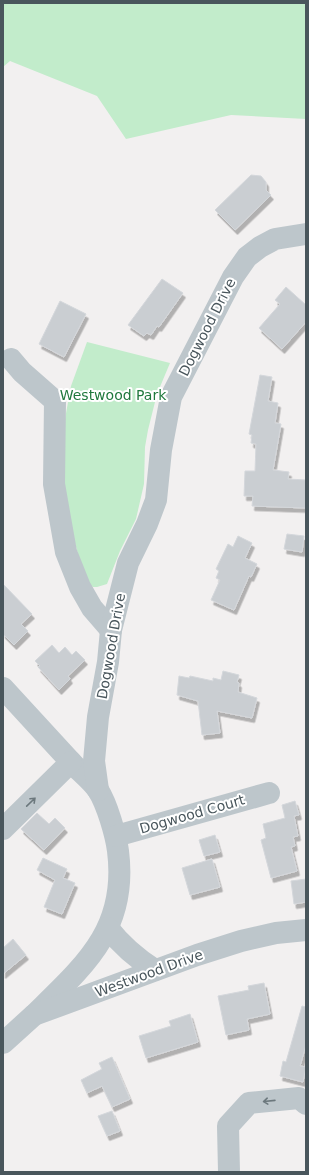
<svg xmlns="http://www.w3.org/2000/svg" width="309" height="1175" font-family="'DejaVu Sans',sans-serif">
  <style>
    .green { fill: #c2eccb }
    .building { fill: #caced2; stroke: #d4d7db; filter: url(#shadow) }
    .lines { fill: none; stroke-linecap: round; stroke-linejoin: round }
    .minor { stroke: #bdc6cb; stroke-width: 22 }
    .oneway { stroke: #6c787d }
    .labels { text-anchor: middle; stroke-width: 4; stroke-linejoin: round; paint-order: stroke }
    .street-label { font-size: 14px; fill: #49565c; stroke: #fff }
    .park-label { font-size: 14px; fill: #1f783c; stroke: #fff }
  </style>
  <defs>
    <filter id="shadow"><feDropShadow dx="2.5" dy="4.5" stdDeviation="0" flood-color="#0004"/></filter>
  </defs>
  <rect width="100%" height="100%" fill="#f2f0f0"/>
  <g class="green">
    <polygon points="3,3 306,3 306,119 231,115 126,139 97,96 10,61 3,67"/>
    <polygon points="87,342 170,363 157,394 148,430 145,447 144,484 136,519 120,551 107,584 97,587 93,587 86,582 65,508 64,424 71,386"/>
  </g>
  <g class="building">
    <polygon points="251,175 261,176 266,182 266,190 271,195 235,230 215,210"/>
    <polygon points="162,279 183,293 159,327 157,326 151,335 147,333 144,336 128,325"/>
    <polygon points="286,287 306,305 306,322 282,349 259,328 280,304 275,300"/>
    <polygon points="60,301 86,314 64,357 39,344"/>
    <polygon points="260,375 272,377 268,401 278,403 275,423 281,424 273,470 289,472 288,479 306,480 306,508 252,506 253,496 244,496 245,471 255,471 256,444 251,443 252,435 249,434"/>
    <polygon points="287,534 304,536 302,552 284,549"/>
    <polygon points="238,536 252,543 245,558 257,564 251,577 249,576 234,610 211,600 220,580 216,578 219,571 216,569 228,544 233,547"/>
    <polygon points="3,584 32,614 21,624 28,631 14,645 3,634"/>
    <polygon points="52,645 59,653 65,647 72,655 76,651 85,660 68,676 70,679 59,690 38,667 40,666 35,661"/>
    <polygon points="223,671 239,675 237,682 239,683 238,692 257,698 252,718 217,711 220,733 202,735 198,701 177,695 179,676 189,678 190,676 213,681 213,678 221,680"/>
    <polygon points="295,801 299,815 294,816 298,836 293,837 295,846 291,847 297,871 271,878 261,840 266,838 263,824 285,818 282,805"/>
    <polygon points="37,813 49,824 55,818 65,828 44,850 21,829"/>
    <polygon points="215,835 220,852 204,856 199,840"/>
    <polygon points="43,858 67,869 63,878 75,883 62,914 44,907 55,880 37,870"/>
    <polygon points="212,859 220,887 190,895 182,868"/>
    <polygon points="306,879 306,902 294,904 291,881"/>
    <polygon points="13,939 26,955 3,974 3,948"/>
    <polygon points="264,983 270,1014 247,1019 249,1030 226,1035 218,996 249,990 248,986"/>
    <polygon points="302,1006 306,1007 306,1045 300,1066 306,1067 303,1082 280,1076 283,1061 286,1062"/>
    <polygon points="190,1014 198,1042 146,1058 139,1036 171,1026 169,1021"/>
    <polygon points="112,1057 130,1099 112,1107 102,1086 87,1093 81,1080 102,1069 99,1063"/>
    <polygon points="112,1111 120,1131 107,1136 98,1116"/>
  </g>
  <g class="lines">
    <g class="minor">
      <polyline points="11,359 22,372 55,401 54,484 66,552 80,587 92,608 111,630"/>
      <path d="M 3,688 C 26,713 48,737 71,762 C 79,771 91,780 98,790 C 107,804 116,835 118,851 C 128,929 85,965 34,1015"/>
      <polyline points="98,790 94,761 98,717 108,662 111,630 128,563 147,524 156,500 161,450 171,397 233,277 247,257 260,247 275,239 306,234"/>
      <polyline points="3,829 71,762"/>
      <polyline points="116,836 269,793"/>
      <path d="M 108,928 C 122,946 136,958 155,970"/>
      <polyline points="3,1043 34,1015 197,955 241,941 276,933 306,930"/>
      <polyline points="229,1172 228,1126 249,1103 299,1098 306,1104"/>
    </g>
  </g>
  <defs><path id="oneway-shaft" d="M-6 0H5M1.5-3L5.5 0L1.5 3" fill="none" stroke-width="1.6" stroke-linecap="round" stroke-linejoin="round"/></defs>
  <g class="oneway">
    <use href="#oneway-shaft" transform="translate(31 802) rotate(-44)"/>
    <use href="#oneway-shaft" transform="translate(269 1101) rotate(174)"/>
  </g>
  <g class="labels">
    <g class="street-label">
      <text transform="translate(207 327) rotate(-63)" y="5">Dogwood Drive</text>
      <text transform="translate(111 646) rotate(-80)" y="5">Dogwood Drive</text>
      <text transform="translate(192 814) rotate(-16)" y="5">Dogwood Court</text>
      <text transform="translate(149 973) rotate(-20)" y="5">Westwood Drive</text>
    </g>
    <g class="park-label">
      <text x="113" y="400">Westwood Park</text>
    </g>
  </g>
  <rect width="309" height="1175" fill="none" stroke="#49565c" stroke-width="8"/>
</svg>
